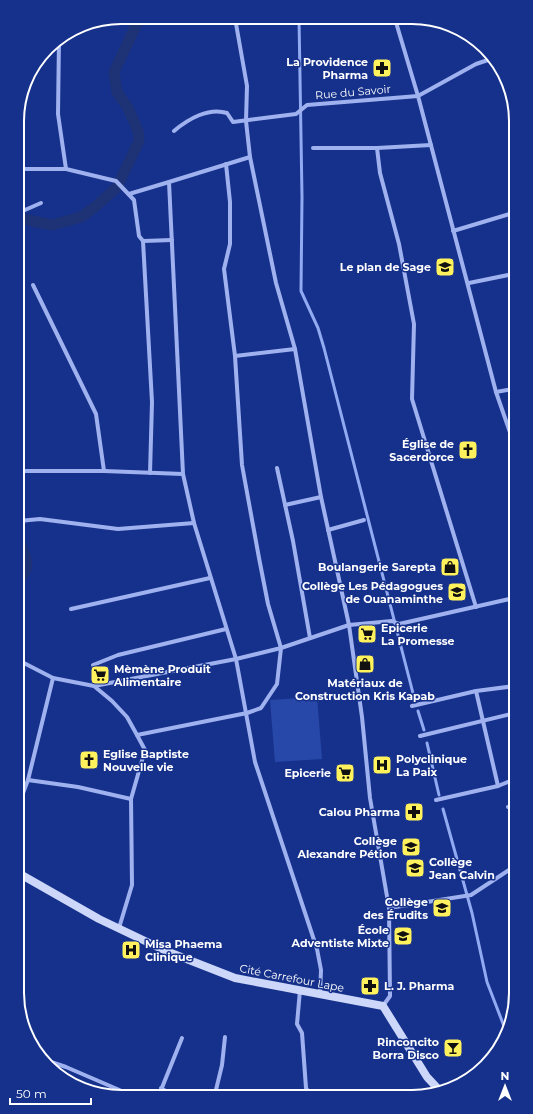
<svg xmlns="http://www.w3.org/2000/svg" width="533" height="1114" font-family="Montserrat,sans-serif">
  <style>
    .green { fill: #2848a9 }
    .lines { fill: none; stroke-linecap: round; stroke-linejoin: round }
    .stream { stroke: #91aaf2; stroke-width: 3 }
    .canal { stroke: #1e3276; stroke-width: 11 }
    .street { stroke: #9fb2ef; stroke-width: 4 }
    .secondary { stroke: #ccd7fa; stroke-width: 8 }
    .labels { text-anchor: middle; stroke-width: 3; stroke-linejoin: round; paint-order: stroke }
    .poi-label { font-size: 11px; font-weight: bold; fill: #fff; stroke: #16318b; text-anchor: end }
    .street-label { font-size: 11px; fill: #fff; stroke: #16318b }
    .rim { fill: none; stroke: #fff; stroke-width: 2 }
  </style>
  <rect width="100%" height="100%" fill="#16318b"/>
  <polygon class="green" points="317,697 322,759 275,762 270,700"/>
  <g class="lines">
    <g class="stream">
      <polyline points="299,18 302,197 301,291 318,328 324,348 415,701"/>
      <polyline points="418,711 424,730"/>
      <polyline points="427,743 439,795"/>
      <polyline points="443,809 472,913 487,982 507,1034"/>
    </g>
    <g class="canal">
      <polyline points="18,218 52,225 81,217 95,207 117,187 139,141 138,131 128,108 117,92 114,72 140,17"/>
      <path d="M 19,540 C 25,556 33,566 19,579"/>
    </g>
    <g class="street">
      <polyline points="235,18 247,86 246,121 250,157 276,283 295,349 321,497 349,625 362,717 370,798 389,908 390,996 383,1006"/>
      <polyline points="395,19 418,96 496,392 514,444"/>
      <polyline points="59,39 58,114 66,169"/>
      <polyline points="53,43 59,42"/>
      <path d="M 174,131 C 188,119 209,107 227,113 L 233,122 L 296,114 L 307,105 L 418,96 L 476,64 L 491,59"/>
      <polyline points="313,148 377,148 431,145"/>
      <polyline points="377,148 380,173 399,244 414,324 412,399 476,607"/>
      <polyline points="250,157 169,182 183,474 194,523 236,659 255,762 317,949 321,970 320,995"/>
      <polyline points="18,169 66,169 116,181 134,200 139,236 143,241 152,402 150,473"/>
      <polyline points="129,194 169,182"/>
      <polyline points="18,213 41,203"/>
      <polyline points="453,231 513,213"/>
      <polyline points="143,241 172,240"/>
      <polyline points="469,283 513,274"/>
      <polyline points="33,285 96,414 104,471"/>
      <polyline points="235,356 295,349"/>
      <polyline points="496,392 513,389"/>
      <polyline points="277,468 293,541 310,638"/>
      <polyline points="19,471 104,471 183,474"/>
      <polyline points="285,505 321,497"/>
      <polyline points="19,521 40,519 118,529 194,523"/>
      <polyline points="328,530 364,520"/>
      <polyline points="71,609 210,578"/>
      <polyline points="20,661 53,678 94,686 112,701 127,717 137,735 247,713 261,708 277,684 281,648 268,604 259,558 242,465 235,356 224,269 230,244 230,202 226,164"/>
      <polyline points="93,665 118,655 226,629"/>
      <polyline points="94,686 236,659 281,648 349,625 392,621 399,624 514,598"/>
      <polyline points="476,691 498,786"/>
      <polyline points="412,706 476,691 515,686"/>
      <polyline points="420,736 515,713"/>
      <polyline points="28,780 78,787 131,799"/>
      <polyline points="436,800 498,786 515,779"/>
      <polyline points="20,801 28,780 53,678"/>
      <polyline points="508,807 515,806"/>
      <polyline points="389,908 471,895 509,870 515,869"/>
      <polyline points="119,928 132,885 131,799 145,750 137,735"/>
      <polyline points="300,990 297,1024 302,1033 306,1088 310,1094"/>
      <polyline points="45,1060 66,1067 131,1095"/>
      <polyline points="161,1088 171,1095"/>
      <polyline points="215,1094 222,1065 225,1037"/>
      <polyline points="159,1095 182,1038"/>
    </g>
    <polyline class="secondary" points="20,874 99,919 166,951 235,978 383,1006 427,1077 441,1092"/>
  </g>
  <defs>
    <g id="pharmacy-square" transform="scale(1)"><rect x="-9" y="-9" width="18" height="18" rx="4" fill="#fff25c" stroke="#16318b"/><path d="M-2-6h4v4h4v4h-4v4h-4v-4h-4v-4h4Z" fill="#111"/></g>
    <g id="school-square" transform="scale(1)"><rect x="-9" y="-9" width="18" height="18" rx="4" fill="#fff25c" stroke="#16318b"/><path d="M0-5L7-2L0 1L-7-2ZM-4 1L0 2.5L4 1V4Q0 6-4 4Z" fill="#111"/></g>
    <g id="church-square" transform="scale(1)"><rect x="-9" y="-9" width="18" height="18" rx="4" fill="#fff25c" stroke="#16318b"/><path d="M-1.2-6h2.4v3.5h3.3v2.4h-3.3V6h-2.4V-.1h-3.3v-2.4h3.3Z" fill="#111"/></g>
    <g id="shop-square" transform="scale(1)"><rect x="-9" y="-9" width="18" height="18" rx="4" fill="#fff25c" stroke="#16318b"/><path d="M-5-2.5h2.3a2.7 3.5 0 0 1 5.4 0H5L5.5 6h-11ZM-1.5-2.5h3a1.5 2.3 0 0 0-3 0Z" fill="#111"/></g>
    <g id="supermarket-square" transform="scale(1)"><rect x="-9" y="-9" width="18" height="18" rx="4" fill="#fff25c" stroke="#16318b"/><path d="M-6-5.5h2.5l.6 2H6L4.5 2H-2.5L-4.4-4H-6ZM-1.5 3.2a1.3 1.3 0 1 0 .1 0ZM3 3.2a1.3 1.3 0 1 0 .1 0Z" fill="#111"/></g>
    <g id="hospital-square" transform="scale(1)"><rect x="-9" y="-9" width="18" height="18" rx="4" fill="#fff25c" stroke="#16318b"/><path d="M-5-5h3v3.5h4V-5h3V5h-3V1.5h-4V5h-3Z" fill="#111"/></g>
    <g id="bar-square" transform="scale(1)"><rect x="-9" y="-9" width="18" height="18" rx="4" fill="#fff25c" stroke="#16318b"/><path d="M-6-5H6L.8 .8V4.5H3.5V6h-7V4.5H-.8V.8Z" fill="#111"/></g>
  </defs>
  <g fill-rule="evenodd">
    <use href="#pharmacy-square" x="382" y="68"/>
    <use href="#school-square" x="445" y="267"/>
    <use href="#church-square" x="468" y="450"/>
    <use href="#shop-square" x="450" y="567"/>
    <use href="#school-square" x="457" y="592"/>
    <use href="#supermarket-square" x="367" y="634"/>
    <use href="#shop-square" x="365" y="664"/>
    <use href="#supermarket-square" x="100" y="675"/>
    <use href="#church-square" x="89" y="760"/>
    <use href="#hospital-square" x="382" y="765"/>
    <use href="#supermarket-square" x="345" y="773"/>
    <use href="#pharmacy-square" x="414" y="812"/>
    <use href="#school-square" x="411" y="847"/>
    <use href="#school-square" x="415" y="868"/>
    <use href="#school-square" x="442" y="908"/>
    <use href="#school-square" x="403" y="936"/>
    <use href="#hospital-square" x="131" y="950"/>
    <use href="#pharmacy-square" x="370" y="986"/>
    <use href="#bar-square" x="453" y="1048"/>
  </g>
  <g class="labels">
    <g class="poi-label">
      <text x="368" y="66">La Providence<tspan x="368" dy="13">Pharma</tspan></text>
      <text x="431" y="271">Le plan de Sage</text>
      <text x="454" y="448">Église de<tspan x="454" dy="13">Sacerdorce</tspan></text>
      <text x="436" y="571">Boulangerie Sarepta</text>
      <text x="443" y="590">Collège Les Pédagogues<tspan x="443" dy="13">de Ouanaminthe</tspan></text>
      <text x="381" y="632" text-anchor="start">Epicerie<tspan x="381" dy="13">La Promesse</tspan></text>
      <text x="114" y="673" text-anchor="start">Mèmène Produit<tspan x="114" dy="13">Alimentaire</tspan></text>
      <text x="365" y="687" text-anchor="middle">Matériaux de<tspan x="365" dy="13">Construction Kris Kapab</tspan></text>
      <text x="103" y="758" text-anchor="start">Eglise Baptiste<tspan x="103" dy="13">Nouvelle vie</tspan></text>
      <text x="396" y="763" text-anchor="start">Polyclinique<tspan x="396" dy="13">La Paix</tspan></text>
      <text x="331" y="777">Epicerie</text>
      <text x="400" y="816">Calou Pharma</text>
      <text x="397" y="845">Collège<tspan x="397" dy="13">Alexandre Pétion</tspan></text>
      <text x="429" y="866" text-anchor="start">Collège<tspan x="429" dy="13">Jean Calvin</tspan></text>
      <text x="428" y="906">Collège<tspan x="428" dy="13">des Érudits</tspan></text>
      <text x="389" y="934">École<tspan x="389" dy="13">Adventiste Mixte</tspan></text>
      <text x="145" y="948" text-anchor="start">Misa Phaema<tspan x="145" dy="13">Clinique</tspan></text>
      <text x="384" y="990" text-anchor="start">L. J. Pharma</text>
      <text x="439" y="1046">Rinconcito<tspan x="439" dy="13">Borra Disco</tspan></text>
    </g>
    <g class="street-label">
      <text transform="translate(353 92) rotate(-5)" y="4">Rue du Savoir</text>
      <text transform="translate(292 978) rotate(11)" y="4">Cité Carrefour Lape</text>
    </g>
  </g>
  <path d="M0 0H533V1114H0ZM121 24H412A97 97 0 0 1 509 121V993A97 97 0 0 1 412 1090H121A97 97 0 0 1 24 993V121A97 97 0 0 1 121 24Z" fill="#16318b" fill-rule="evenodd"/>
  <path class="rim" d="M121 24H412A97 97 0 0 1 509 121V993A97 97 0 0 1 412 1090H121A97 97 0 0 1 24 993V121A97 97 0 0 1 121 24Z"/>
  <g transform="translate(505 1086)" stroke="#16318b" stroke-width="3" paint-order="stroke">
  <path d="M0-3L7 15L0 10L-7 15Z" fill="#ffffff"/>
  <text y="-6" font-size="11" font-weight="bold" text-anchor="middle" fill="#ffffff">N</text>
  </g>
  <path d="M10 1098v6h81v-6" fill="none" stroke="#ffffff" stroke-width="2"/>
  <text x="16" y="1098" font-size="12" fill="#ffffff" stroke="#16318b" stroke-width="3" paint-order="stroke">50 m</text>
</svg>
